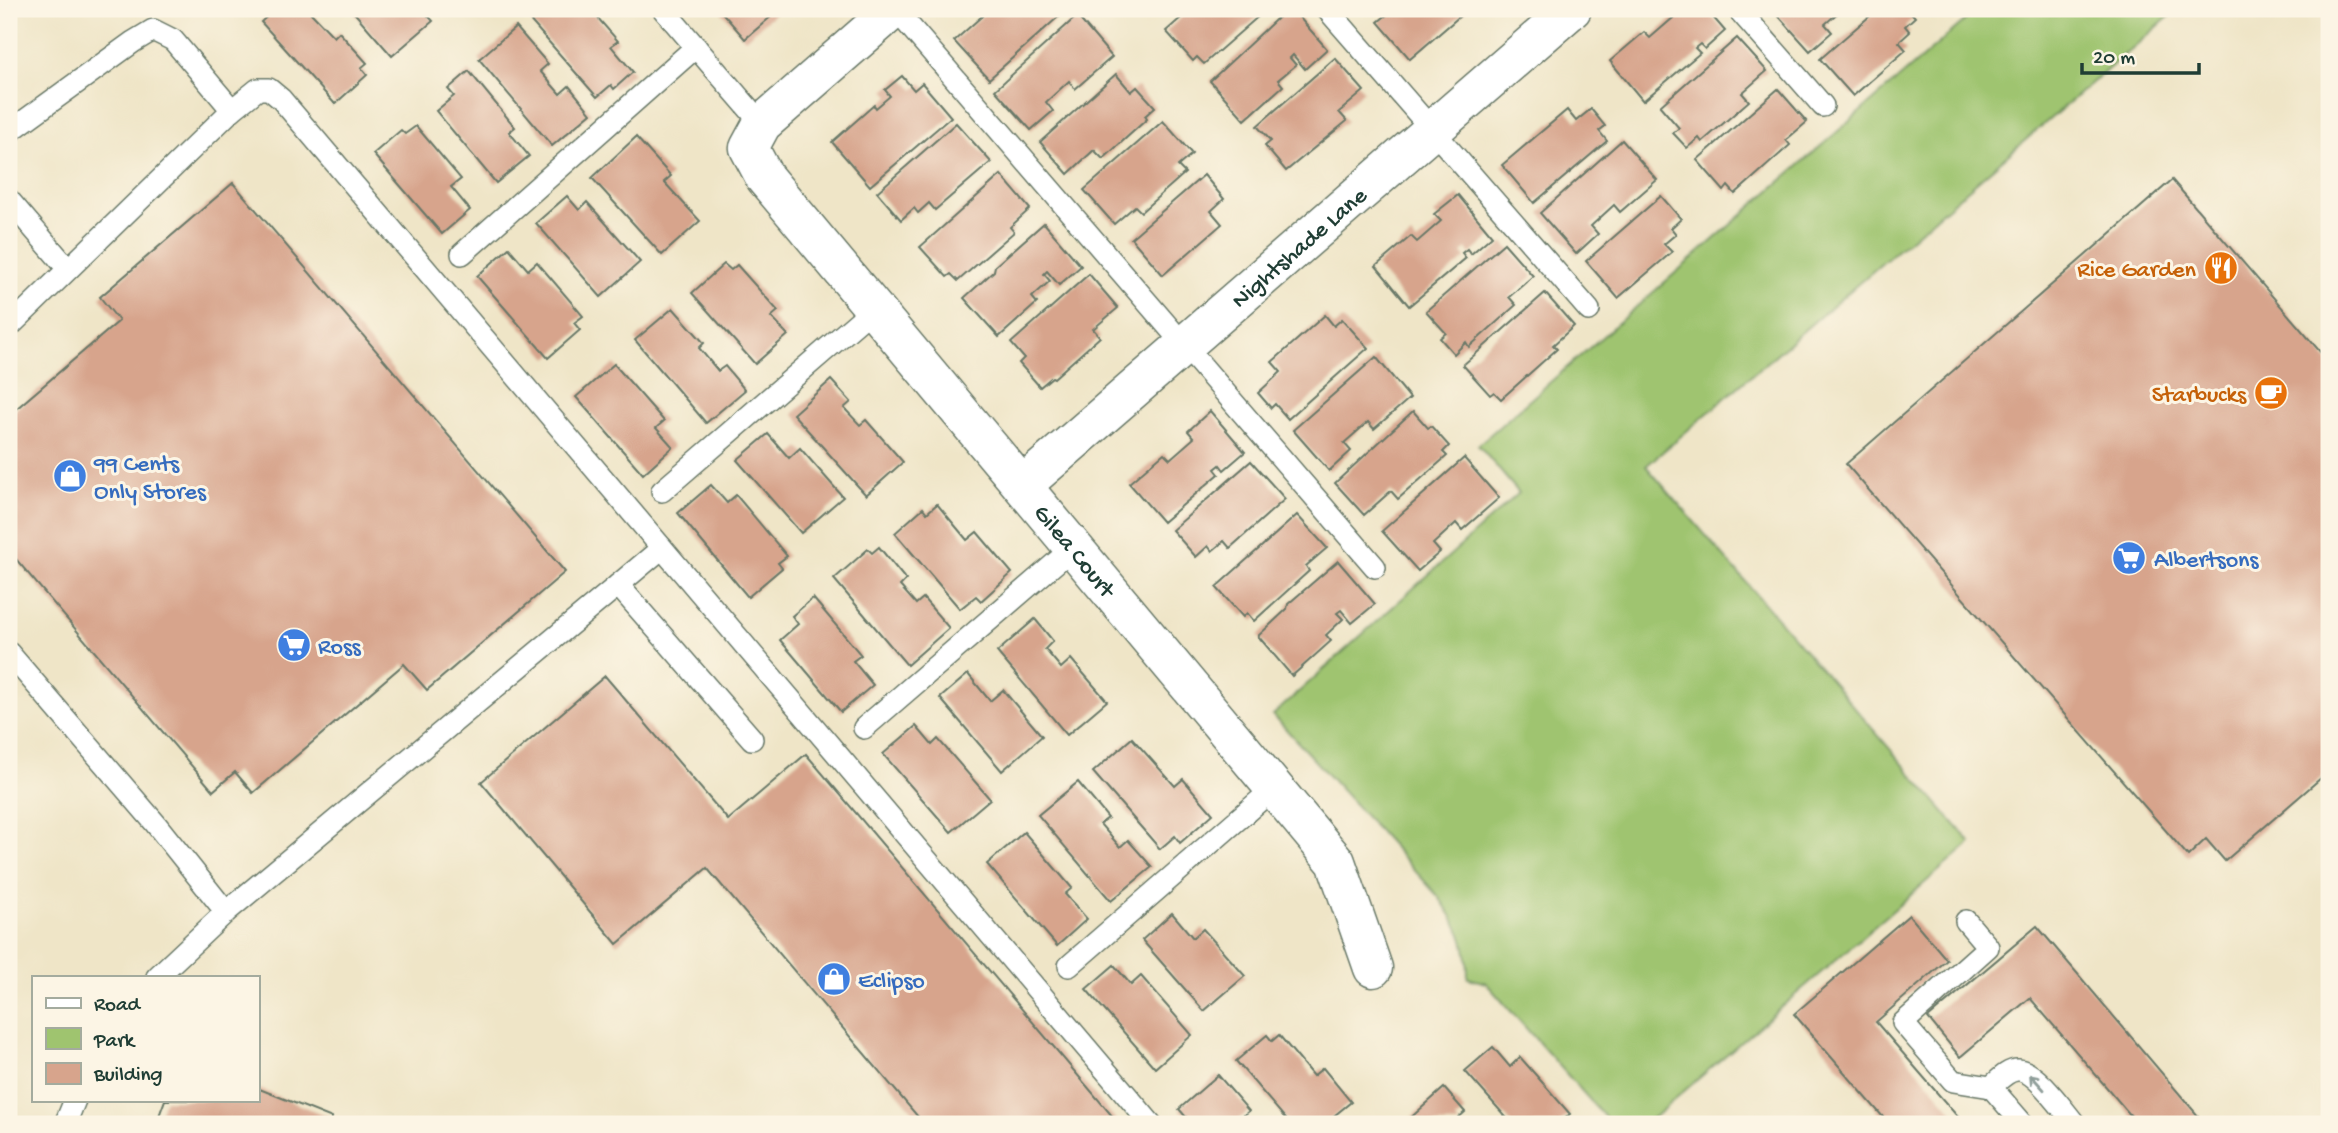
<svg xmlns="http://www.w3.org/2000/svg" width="2338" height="1133" font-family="'Gochi Hand',sans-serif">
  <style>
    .green { fill: #9fc46f; stroke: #5f8052; stroke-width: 2 }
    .building { fill: #d7a48c }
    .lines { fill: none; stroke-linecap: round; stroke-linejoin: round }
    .service-casing { stroke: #687867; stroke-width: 24 }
    .minor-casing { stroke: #687867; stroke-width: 41 }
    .service { stroke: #fff; stroke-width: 21 }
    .minor { stroke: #fff; stroke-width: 38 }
    .oneway { stroke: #8f9e9a }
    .labels { text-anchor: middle; stroke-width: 6; stroke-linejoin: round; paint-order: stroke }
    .street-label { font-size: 24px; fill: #1f3d34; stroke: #fcf5e5 }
    .food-label { font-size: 24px; fill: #c56008; stroke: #fcf5e5; text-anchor: end }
    .shop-label { font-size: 24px; fill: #366cbe; stroke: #fcf5e5; text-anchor: start }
  </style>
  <rect width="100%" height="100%" fill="#fcf5e5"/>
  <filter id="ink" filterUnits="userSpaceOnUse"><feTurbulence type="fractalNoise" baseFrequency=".0143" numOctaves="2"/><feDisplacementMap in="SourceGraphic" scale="14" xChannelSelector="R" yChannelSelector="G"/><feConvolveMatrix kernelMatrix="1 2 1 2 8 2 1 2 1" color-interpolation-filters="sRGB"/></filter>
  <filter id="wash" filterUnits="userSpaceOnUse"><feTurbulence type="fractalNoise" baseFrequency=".00686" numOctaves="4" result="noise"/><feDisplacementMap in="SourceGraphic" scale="28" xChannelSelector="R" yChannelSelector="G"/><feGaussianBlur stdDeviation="1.57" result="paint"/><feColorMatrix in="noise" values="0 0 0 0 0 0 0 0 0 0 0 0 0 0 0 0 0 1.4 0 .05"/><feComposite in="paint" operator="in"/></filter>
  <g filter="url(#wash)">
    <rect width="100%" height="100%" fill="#efe5c7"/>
    <path class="green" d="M 1978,9 L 2178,9 L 1646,466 L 1971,843 L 1646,1124 L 1611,1124 L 1486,983 L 1468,978 C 1468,940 1459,926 1438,896 L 1273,715 L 1519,493 L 1478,445 Z"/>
    <g id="blocks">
      <g class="building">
        <polygon points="275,9 316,9 311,13 334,37 339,32 367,63 361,68 367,75 335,104 261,22"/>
        <polygon points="351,9 422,9 433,21 392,56"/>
        <polygon points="538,9 590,9 618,41 611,46 633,72 614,89 611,85 597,97 528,18"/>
        <polygon points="719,9 780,9 745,39"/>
        <polygon points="990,9 1067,9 989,79 954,41"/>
        <polygon points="1191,9 1258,9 1256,10 1260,15 1204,64 1197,57 1193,61 1166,31"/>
        <polygon points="1287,9 1292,9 1327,49 1305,69 1293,55 1290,58 1296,65 1278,80 1283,86 1245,120 1210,81"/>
        <polygon points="1394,9 1468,9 1410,59 1378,22"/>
        <polygon points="1668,9 1706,9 1725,31 1705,49 1700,44 1695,48 1700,53 1643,101 1610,61 1644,32 1650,38 1674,17"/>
        <polygon points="1777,9 1842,9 1825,24 1832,32 1810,51 1774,11"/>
        <polygon points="1878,9 1908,9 1915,17 1905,26 1910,32 1899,42 1906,50 1853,96 1820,59"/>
        <polygon points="1077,16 1112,57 1075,89 1069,81 1046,102 1053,111 1031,130 995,90"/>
        <polygon points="516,27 548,64 540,71 560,94 569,86 591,113 552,146 479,59"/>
        <polygon points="1737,38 1767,71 1742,93 1749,101 1702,142 1699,138 1687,148 1673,133 1679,128 1660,106"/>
        <polygon points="1335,58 1364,91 1339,112 1347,121 1286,171 1265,146 1271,141 1257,126"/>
        <polygon points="469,71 515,127 509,132 529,156 496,183 436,111 454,96 448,89"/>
        <polygon points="1116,74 1131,92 1137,87 1155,107 1145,116 1147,119 1103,159 1094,150 1068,174 1040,142"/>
        <polygon points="902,76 914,90 922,83 951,117 870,186 832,142 874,105 876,108 890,96 885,90"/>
        <polygon points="1778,89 1807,122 1786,140 1790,145 1735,194 1728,186 1724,191 1697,160"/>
        <polygon points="1591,109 1605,126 1599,131 1607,141 1534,203 1502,165 1567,110 1576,121"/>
        <polygon points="1163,121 1192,154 1178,166 1185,173 1141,212 1135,206 1114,224 1084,190"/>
        <polygon points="956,123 991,162 935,210 929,203 918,213 914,208 901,220 877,192"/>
        <polygon points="416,126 461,179 451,187 470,210 442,234 373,154 401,130 405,134"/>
        <polygon points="636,137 671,176 664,182 700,221 662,255 592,178"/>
        <polygon points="1622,140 1657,180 1620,212 1614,205 1591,226 1598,234 1576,254 1540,213"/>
        <polygon points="1001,175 1030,209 1010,227 1014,232 958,281 951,274 947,277 920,247"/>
        <polygon points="1204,175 1224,199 1211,211 1222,224 1163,275 1131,238"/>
        <polygon points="2172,180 2329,362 2329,771 2225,861 2206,839 2188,856 1846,464"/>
        <polygon points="233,183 565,572 427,690 404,664 253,793 235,772 213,791 9,551 9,415 119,321 100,297"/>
        <polygon points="1458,195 1492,236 1471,254 1467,249 1462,253 1466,258 1409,306 1376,266 1411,236 1417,242 1441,221 1434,214"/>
        <polygon points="567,196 579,210 587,202 640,262 601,297 536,223"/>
        <polygon points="1661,196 1681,219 1671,228 1676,234 1664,244 1672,252 1618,298 1586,261"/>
        <polygon points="1044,223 1081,266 1059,285 1047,271 1044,274 1050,281 1032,297 1037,303 999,337 964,298 994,271 995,266"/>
        <polygon points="1504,243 1533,276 1509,297 1516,305 1469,347 1466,342 1454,354 1440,338 1446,333 1426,311"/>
        <polygon points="509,248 528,270 537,262 583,316 574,323 580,330 548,358 477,276"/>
        <polygon points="724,264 731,270 737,265 778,311 771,317 788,335 755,364 692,293"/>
        <polygon points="1089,274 1118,308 1093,329 1100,337 1054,378 1052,377 1040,387 1019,363 1024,358 1011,343"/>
        <polygon points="1545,293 1574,326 1553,345 1557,349 1501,399 1494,392 1490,395 1463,365"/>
        <polygon points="673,308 704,343 699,348 718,371 725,366 745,390 706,423 635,340"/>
        <polygon points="1325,315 1334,326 1342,319 1368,348 1288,419 1275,404 1271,408 1258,393 1281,372 1272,362"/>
        <polygon points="1376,357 1410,398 1374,429 1368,422 1344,443 1351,451 1329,471 1293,430"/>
        <polygon points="614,364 664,421 656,428 673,447 643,474 576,397"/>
        <polygon points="831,380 851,402 844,408 860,425 866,420 903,462 866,495 793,414"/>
        <polygon points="1210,411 1245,452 1224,470 1220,465 1215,469 1219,474 1163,522 1129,483 1164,453 1170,459 1194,438 1188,431"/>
        <polygon points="1413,411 1428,428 1431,426 1449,446 1443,452 1447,456 1398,499 1391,491 1364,515 1335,483"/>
        <polygon points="768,434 789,458 800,448 843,497 801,533 737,460"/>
        <polygon points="1464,458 1499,498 1462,530 1456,523 1433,544 1440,552 1418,571 1382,531"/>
        <polygon points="1251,461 1285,499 1230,548 1224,541 1212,551 1208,546 1196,557 1172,530"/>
        <polygon points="711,485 727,503 736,495 787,556 778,563 782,568 748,597 678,513"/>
        <polygon points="937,504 967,540 977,532 1012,573 981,601 976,596 960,609 895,533 923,508 927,513"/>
        <polygon points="1297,515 1327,548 1306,566 1309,571 1254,621 1247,613 1243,617 1216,587"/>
        <polygon points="879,547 906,580 900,586 916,604 923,598 949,628 907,665 834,579 868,549 872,553"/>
        <polygon points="1338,561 1375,604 1352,623 1341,610 1337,613 1343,619 1326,635 1331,641 1292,676 1258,636 1287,609 1288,604"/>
        <polygon points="813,598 861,655 853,661 873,685 841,712 780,640 798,624 792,616"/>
        <polygon points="1035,619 1053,641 1045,649 1061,668 1071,659 1107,701 1067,735 997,652"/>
        <polygon points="968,674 990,701 1003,690 1042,736 1002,771 940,698"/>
        <polygon points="605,676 728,820 806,754 1119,1124 924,1124 707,868 617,944 481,782"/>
        <polygon points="916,726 932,745 938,739 990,799 951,832 883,754"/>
        <polygon points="1132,738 1175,786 1183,779 1213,814 1180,843 1175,836 1160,849 1093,772"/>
        <polygon points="1078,782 1108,818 1100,824 1120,847 1128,840 1152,867 1111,901 1038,815"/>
        <polygon points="1024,832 1072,888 1065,894 1087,919 1057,946 987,864"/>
        <polygon points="1172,913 1193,938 1203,929 1245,976 1204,1011 1142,940"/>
        <polygon points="1909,915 1947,960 1876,1022 1964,1124 1889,1124 1794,1014"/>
        <polygon points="2037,926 2205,1124 2138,1124 2030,998 1960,1057 1928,1018"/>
        <polygon points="1114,965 1131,985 1141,976 1192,1035 1155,1068 1086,989"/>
        <polygon points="1267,1035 1272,1041 1279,1035 1313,1076 1323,1068 1351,1102 1324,1124 1290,1124 1236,1061"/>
        <polygon points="1493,1047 1510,1067 1520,1057 1570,1114 1559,1124 1512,1124 1465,1071"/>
        <polygon points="1218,1075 1249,1111 1239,1119 1244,1124 1192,1124 1179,1109"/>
        <polygon points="257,1088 332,1118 330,1124 156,1124 165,1100 257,1100"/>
        <polygon points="1444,1088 1465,1112 1456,1120 1459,1124 1410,1124 1407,1121"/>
      </g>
    </g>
  </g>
  <g filter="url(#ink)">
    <use href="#blocks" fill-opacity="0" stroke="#687867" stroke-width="2"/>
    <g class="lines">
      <g class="service-casing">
        <g id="service">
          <polyline points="663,9 762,124"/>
          <polyline points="895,9 1375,567"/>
          <polyline points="1327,9 1589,310"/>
          <polyline points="1738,9 1823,106"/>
          <polyline points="232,110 258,89 269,89 281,99 1151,1124"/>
          <polyline points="9,132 133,42 153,30 173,40 232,110 9,327"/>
          <polyline points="9,200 68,269"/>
          <polyline points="462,254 696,47"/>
          <polyline points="662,491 874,308"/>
          <polyline points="618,585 662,548"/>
          <polyline points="9,653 155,823 226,912"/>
          <polyline points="864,728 1074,547"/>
          <polyline points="1966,921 1988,947 1903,1023 1953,1081 1991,1087 2023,1124"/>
          <polyline points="1069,966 1274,788"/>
          <polyline points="157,977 226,912 618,585 752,739"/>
          <path d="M 1991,1087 C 1999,1080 2008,1069 2019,1070 C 2036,1071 2064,1111 2075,1124"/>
          <polyline points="65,1124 75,1100"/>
        </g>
      </g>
      <g class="minor-casing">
        <g id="minor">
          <path id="s1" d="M 894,9 L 762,124 L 749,148 L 765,178 L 1336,862 L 1373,968"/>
          <path id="s2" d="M 1023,485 L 1572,9"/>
        </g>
      </g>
      <use href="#service" class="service"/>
      <use href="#minor" class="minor"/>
    </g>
    <defs><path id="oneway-shaft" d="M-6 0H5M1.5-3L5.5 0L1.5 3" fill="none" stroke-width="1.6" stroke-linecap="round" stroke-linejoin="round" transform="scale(1.75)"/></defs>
    <use class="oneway" href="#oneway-shaft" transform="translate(2037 1082) rotate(-132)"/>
  </g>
  <defs>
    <g id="restaurant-disc" transform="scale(1.75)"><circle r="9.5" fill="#e8710a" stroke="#fcf5e5"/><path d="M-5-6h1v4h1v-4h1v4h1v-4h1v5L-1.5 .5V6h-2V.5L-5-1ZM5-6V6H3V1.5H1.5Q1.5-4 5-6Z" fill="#fff"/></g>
    <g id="cafe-disc" transform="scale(1.75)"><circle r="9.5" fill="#e8710a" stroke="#fcf5e5"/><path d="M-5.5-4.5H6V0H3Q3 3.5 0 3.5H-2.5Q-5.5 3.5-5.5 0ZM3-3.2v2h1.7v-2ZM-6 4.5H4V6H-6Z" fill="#fff"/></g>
    <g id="shop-disc" transform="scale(1.75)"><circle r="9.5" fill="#3f7fe0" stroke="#fcf5e5"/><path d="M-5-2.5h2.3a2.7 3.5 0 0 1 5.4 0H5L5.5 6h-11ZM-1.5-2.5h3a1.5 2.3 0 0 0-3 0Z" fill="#fff"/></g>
    <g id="supermarket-disc" transform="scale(1.75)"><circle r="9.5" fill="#3f7fe0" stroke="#fcf5e5"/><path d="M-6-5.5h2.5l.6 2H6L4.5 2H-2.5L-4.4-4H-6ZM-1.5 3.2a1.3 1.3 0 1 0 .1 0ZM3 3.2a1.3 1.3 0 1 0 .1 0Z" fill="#fff"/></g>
  </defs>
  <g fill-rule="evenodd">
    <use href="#restaurant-disc" x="2221" y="268"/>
    <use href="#cafe-disc" x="2271" y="393"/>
    <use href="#shop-disc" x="70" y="476"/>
    <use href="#supermarket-disc" x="2129" y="558"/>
    <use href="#supermarket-disc" x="294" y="645"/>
    <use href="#shop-disc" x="834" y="979"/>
  </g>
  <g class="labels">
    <g class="street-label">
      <text dy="8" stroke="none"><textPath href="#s2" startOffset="364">Nightshade Lane</textPath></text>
      <text dy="8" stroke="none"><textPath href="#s1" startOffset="721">Gilea Court</textPath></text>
    </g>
    <g class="food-label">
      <text x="2196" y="276">Rice Garden</text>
      <text x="2246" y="401">Starbucks</text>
    </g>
    <g class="shop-label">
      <text x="94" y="470">99 Cents<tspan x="94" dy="28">Only Stores</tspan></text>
      <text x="2154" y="566">Albertsons</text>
      <text x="318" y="653">Ross</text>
      <text x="858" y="987">Eclipso</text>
    </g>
  </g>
  <rect width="2338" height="1133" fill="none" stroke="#fcf5e5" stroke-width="35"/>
  <rect x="32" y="976" width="228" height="126" fill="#fcf5e5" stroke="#a4ab9e" stroke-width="2"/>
  <rect x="46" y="998" width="35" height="10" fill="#ffffff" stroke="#a4ab9e" stroke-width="2"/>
  <text x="94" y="1010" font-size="21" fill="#1f3d34">Road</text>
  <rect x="46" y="1028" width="35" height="21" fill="#9fc46f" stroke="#a4ab9e" stroke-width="2"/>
  <text x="94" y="1046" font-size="21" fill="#1f3d34">Park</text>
  <rect x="46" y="1063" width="35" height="21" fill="#d7a48c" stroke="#a4ab9e" stroke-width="2"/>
  <text x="94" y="1080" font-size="21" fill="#1f3d34">Building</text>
  <path d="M2082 63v10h117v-10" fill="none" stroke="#1f3d34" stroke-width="3.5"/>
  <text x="2093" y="63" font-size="21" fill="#1f3d34" stroke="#fcf5e5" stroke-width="5" paint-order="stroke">20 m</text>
</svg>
